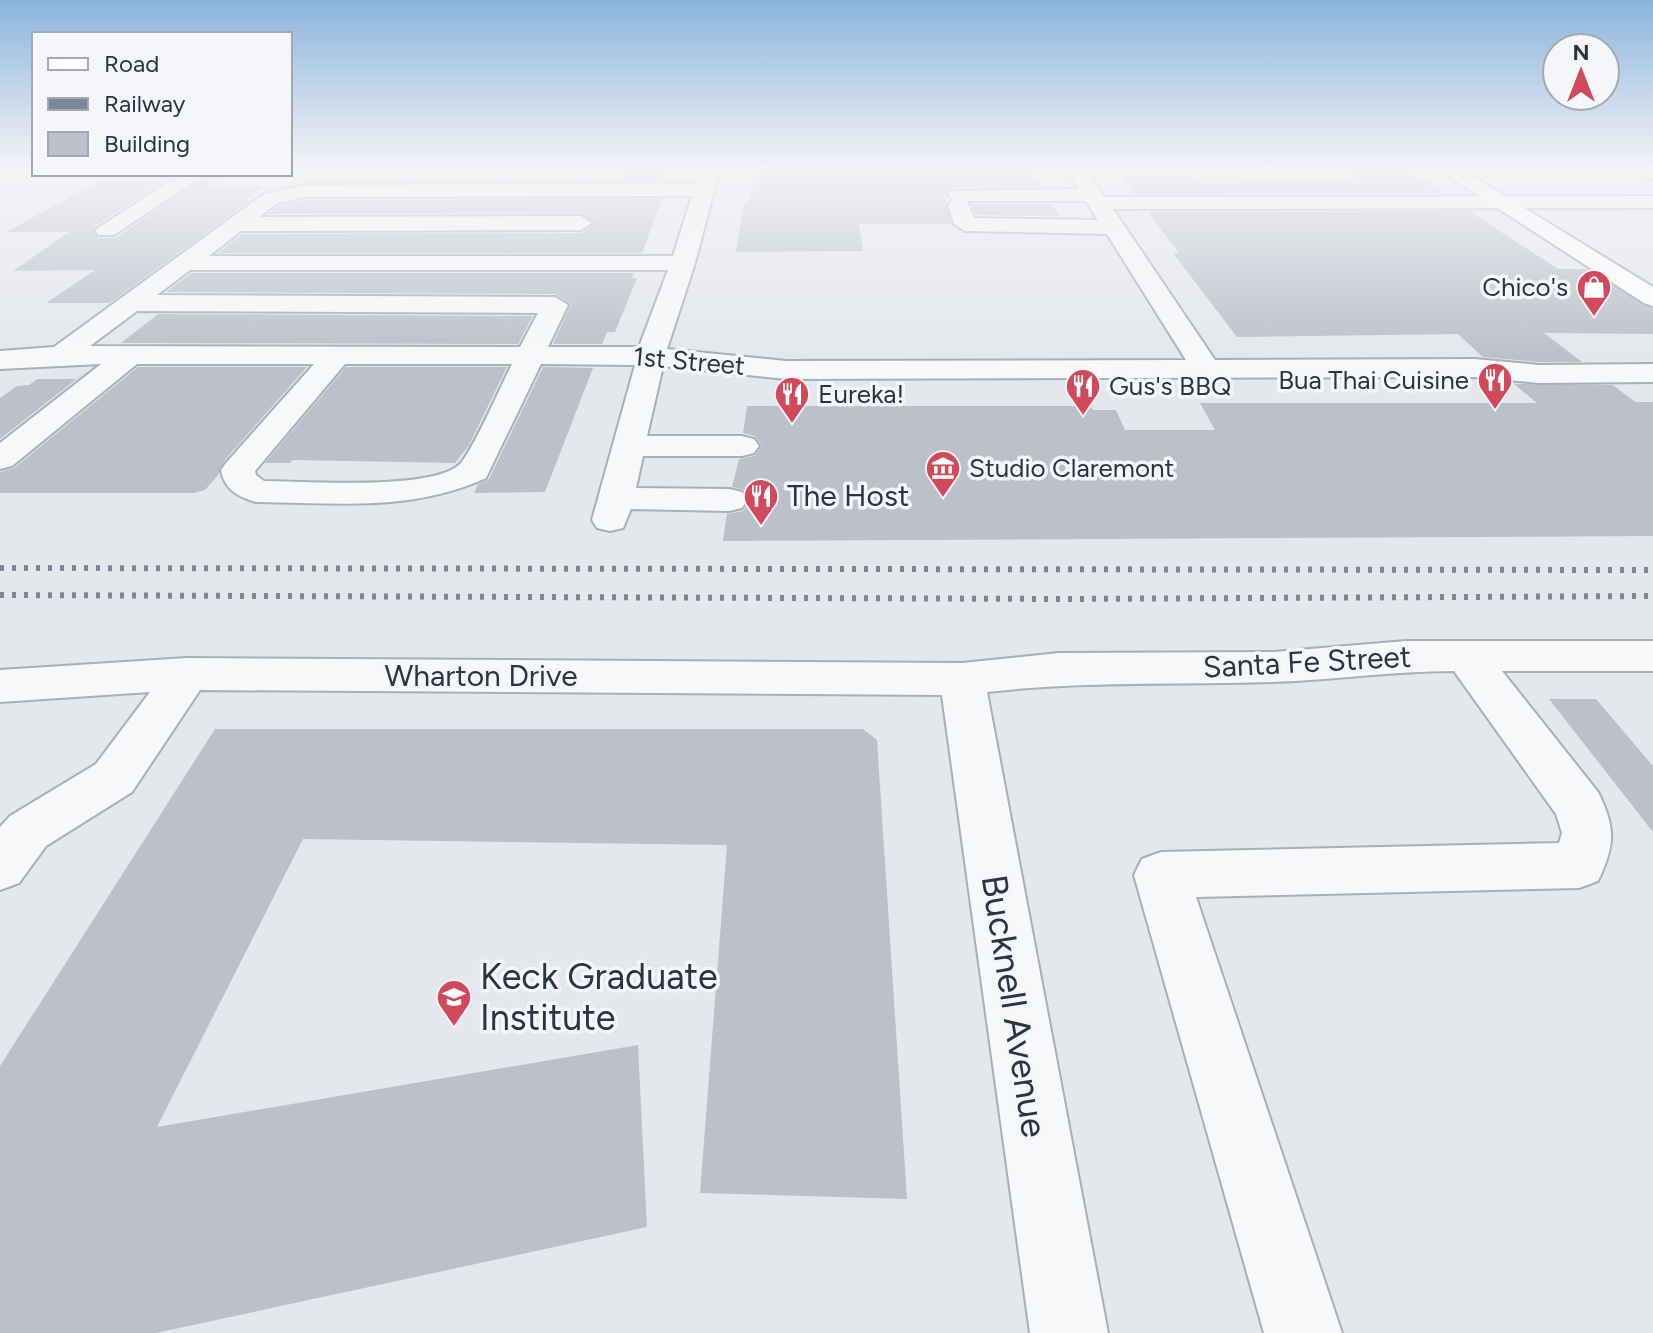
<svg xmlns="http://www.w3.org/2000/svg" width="1653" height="1333" font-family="Figtree,sans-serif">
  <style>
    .building { fill: #bbc0ca }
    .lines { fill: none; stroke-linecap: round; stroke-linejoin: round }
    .minor-casing { stroke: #a9aeb7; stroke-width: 4 }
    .major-casing { stroke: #a3abb8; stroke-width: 4 }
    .minor { fill: #f7f8fa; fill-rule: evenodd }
    .major { fill: #fff; fill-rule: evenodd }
    .rail { stroke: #7d8696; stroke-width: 6; stroke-dasharray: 4 8; stroke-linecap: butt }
    .labels { text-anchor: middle; stroke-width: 7; stroke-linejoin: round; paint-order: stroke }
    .far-poi-label { font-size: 26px; fill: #2b3445; stroke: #f4f6f9; text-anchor: start }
    .far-street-label { font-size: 26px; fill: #2b3445; stroke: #f4f6f9 }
    .poi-label { font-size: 30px; fill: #2b3445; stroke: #f4f6f9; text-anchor: start }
    .street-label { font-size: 30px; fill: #2b3445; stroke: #f4f6f9 }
    .near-poi-label { font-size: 36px; fill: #2b3445; stroke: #f4f6f9; text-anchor: start }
    .near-street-label { font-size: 36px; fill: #2b3445; stroke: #f4f6f9 }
  </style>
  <rect width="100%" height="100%" fill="#e4e7ec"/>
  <g class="building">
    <polygon points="626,168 664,168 660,181 618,181"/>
    <polygon points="756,168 1031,168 1042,187 951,188 945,195 951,224 859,224 863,251 736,252 744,203 749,203"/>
    <polygon points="1343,171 1410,171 1444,193 1135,194 1120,174 1187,173 1197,183 1358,182"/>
    <polygon points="111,174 176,174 93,227 98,238 116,238 208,174 229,174 211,186 264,186 245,200 251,200 110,303 46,303 95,270 13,271 69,232 7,232"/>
    <polygon points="662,199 642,253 218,253 242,234 581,233 595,224 581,213 268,214 279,206 305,200"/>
    <polygon points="971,204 1052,204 1060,216 976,215"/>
    <polygon points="1469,211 1558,269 1586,269 1653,309 1653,334 1544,333 1582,362 1539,362 1483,357 1458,334 1237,337 1173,253 1179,253 1148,212"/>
    <polygon points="191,273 634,273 632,278 637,278 615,332 607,332 602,344 553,344 571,304 555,294 166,292"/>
    <polygon points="158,314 533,316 518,344 121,343"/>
    <polygon points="92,367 0,439 0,398 17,386 29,385 37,379 76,379"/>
    <polygon points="138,367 307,367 224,461 219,474 205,490 194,493 0,493 0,472 14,468"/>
    <polygon points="346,367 507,367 469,445 455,463 292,460 290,463 265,463"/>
    <polygon points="543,367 593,368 545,492 474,493 478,484 489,479"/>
    <polygon points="1514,384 1613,385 1635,402 1653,402 1653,536 723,541 727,514 743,511 750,502 745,490 732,487 739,459 755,456 762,446 755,436 743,433 747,406 1091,406 1093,410 1116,410 1125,430 1215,430 1200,403 1537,403"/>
    <polygon points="1549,699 1596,699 1653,766 1653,832"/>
    <polygon points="215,729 863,729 877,740 907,1199 700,1193 727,845 303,839 157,1127 638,1045 647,1227 156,1333 0,1333 0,1066"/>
  </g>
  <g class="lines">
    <g class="minor-casing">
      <g id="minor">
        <path d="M 700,168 L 720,168 L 695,263 L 667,349 L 786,361 L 1186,360 L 1107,234 L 965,231 L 954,224 L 948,205 L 953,200 L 948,195 L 951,191 L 1078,189 L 1065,168 L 1085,168 L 1104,197 L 1653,196 L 1653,208 L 1113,209 L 1215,360 L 1475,359 L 1539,365 L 1653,364 L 1653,382 L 1539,383 L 1475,377 L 786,379 L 663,366 L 647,436 L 742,436 L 754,439 L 759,446 L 754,453 L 742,456 L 643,456 L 636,488 L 729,489 L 742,492 L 747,500 L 742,508 L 729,511 L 631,509 L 623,528 L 610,531 L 597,528 L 592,520 L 635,365 L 541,364 L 486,478 C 413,512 334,503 256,502 C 238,497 224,489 221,470 L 226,463 L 314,364 L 137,364 L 12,466 L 0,469 L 0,443 L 101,364 L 0,369 L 0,351 L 54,347 L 264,194 L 305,185 L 695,184 ZM 692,196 L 673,256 L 209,256 L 241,231 L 581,230 L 592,223 L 581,216 L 259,217 L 278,203 L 305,197 ZM 967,201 L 1086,201 L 1098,220 L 974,218 ZM 190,270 L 668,270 L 639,347 L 548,347 L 568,305 L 555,297 L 157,295 ZM 137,311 L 538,313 L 520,347 L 90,346 ZM 345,364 L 512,364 C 502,384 472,452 460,464 C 433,491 304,481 264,481 L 256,475 L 255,471 Z"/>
        <polygon points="1630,168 1653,168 1653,180"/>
        <polygon points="181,174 205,174 114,235 98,235 95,230"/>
        <path d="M 1406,641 L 1653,641 L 1653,671 L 1502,671 L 1598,792 C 1616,828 1615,845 1598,881 L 1579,888 L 1196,897 L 1342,1333 L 1264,1333 L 1134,875 L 1142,859 L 1161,852 L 1559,843 L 1562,833 L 1556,814 L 1454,671 C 1393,671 1333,680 1272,682 C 1176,685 1082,681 987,692 L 1108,1333 L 1030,1333 L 942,695 L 200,690 L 132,792 L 46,846 L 19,883 L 0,890 L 0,827 L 10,816 L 96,764 L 150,692 L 0,702 L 0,670 L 187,658 L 962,663 L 1059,653 L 1274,652 Z"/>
      </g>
    </g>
    <g class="major-casing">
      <polygon id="major" points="1436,168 1459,168 1653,287 1653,306 1644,303"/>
    </g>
    <use href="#minor" class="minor"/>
    <use href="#major" class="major"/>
    <g class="rail">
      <polyline points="0,568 1653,570"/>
      <polyline points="0,595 1060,599 1653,596"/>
    </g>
  </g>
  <linearGradient id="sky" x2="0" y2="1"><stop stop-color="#8bb4dd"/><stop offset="0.47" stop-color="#f3f4f6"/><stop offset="1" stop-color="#f3f4f6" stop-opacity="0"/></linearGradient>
  <rect width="1653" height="355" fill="url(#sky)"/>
  <defs>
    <g id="shop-pin" transform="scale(1.8)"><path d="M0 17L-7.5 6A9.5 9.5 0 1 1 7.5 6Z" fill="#d1495b" stroke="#f4f6f9"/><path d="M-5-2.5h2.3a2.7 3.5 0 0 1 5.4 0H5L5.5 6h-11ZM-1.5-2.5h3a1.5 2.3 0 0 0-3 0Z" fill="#fff"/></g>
    <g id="restaurant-pin" transform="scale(1.8)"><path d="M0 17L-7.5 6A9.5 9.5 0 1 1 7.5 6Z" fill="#d1495b" stroke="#f4f6f9"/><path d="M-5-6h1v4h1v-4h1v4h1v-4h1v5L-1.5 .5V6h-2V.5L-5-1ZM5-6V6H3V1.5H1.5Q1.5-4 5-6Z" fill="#fff"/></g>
    <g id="museum-pin" transform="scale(1.8)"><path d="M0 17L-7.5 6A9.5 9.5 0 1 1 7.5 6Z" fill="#d1495b" stroke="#f4f6f9"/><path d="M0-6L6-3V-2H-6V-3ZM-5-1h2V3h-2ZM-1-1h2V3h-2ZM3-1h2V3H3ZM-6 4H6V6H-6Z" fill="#fff"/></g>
    <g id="university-pin" transform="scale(1.8)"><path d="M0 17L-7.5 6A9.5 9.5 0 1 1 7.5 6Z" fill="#d1495b" stroke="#f4f6f9"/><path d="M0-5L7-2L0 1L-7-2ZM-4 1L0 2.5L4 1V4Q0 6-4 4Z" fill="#fff"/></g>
  </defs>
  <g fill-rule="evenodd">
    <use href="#shop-pin" x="1594" y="287"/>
    <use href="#restaurant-pin" x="1495" y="380"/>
    <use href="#restaurant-pin" x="1083" y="386"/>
    <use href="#restaurant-pin" x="792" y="394"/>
    <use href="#museum-pin" x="943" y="468"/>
    <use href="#restaurant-pin" x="761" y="496"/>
    <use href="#university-pin" x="454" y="997"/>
  </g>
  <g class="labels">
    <g class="far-poi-label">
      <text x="1568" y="296" text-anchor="end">Chico's</text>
      <text x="1469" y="389" text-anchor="end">Bua Thai Cuisine</text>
      <text x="1109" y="395">Gus's BBQ</text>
      <text x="818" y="403">Eureka!</text>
      <text x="969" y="477">Studio Claremont</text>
    </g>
    <g class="far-street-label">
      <text transform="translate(689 361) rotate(5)" y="9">1st Street</text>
    </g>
    <g class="poi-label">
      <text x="787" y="506">The Host</text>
    </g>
    <g class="street-label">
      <text transform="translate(1307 662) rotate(-3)" y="10">Santa Fe Street</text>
      <text x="481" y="686">Wharton Drive</text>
    </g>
    <g class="near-poi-label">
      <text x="480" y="989">Keck Graduate<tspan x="480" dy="41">Institute</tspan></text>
    </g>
    <g class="near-street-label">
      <text transform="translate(1015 1006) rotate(81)" y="13">Bucknell Avenue</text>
    </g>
  </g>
  <rect x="32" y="32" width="260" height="144" fill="#f4f6f9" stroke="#a4a8b1" stroke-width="2"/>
  <rect x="48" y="58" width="40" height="12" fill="#ffffff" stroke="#a4a8b1" stroke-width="2"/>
  <text x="104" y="72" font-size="24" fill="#2b3445">Road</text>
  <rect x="48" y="98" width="40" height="12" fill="#7d8696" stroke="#a4a8b1" stroke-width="2"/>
  <text x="104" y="112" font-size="24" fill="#2b3445">Railway</text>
  <rect x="48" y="132" width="40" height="24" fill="#bbc0ca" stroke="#a4a8b1" stroke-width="2"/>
  <text x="104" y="152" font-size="24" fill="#2b3445">Building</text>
  <g transform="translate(1581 72)"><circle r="38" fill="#f4f6f9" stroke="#a4a8b1" stroke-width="2"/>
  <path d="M0-6L14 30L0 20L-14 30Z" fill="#d1495b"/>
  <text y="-12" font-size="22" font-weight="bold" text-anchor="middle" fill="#2b3445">N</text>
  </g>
</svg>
